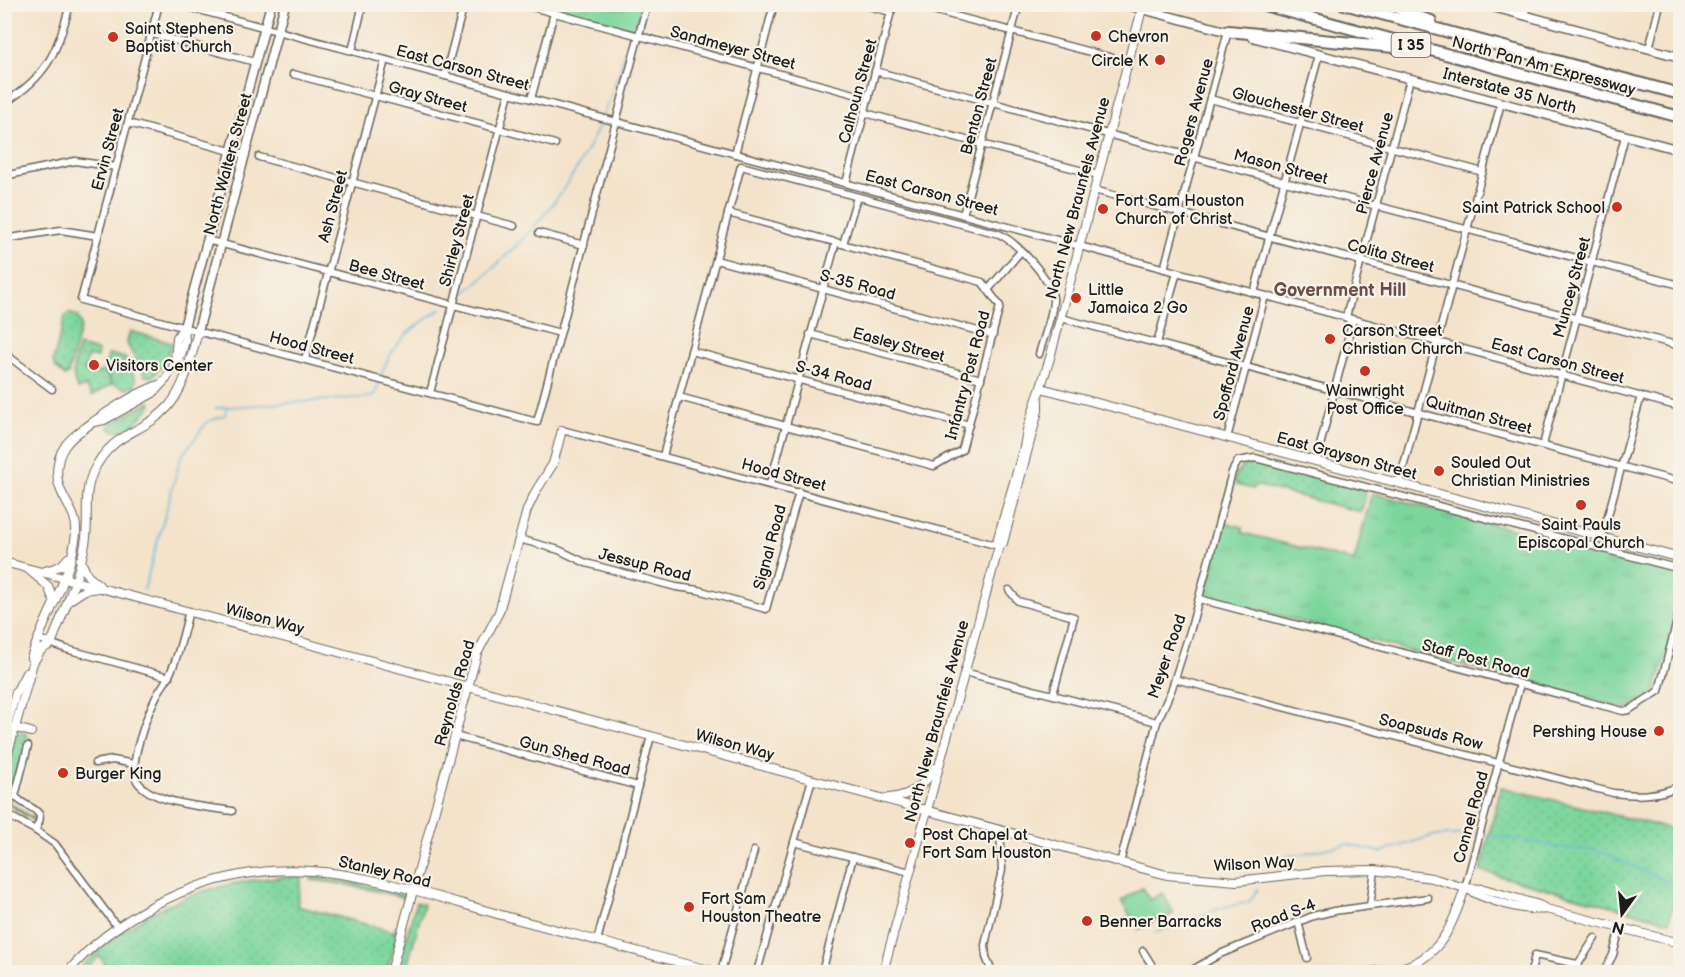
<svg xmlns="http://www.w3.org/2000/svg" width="1685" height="977" font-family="'Balsamiq Sans',sans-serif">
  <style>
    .grass { fill: url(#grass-dots); stroke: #4c795c; stroke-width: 1.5 }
    .park { fill: url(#park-tufts); stroke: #4c795c; stroke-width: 1.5 }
    .pitch { fill: #7cd69c; stroke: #4c795c; stroke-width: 1.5 }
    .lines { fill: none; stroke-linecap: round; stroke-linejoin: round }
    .stream { stroke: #5bb2d8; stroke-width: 1.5 }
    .minor-casing { stroke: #686259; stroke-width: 9 }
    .tertiary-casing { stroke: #686259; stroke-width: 10 }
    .secondary-casing { stroke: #686259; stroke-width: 11 }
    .motorway-casing { stroke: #686259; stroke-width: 14 }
    .minor { stroke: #fff; stroke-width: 6 }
    .tertiary { stroke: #fff; stroke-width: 8 }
    .secondary { stroke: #fff; stroke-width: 8 }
    .motorway { stroke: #fff; stroke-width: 10 }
    .poi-dot { fill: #c8321e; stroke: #f7f3e8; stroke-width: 2 }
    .labels { text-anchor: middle; stroke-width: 4.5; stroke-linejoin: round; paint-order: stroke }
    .shield { fill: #f7f3e8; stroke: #5e5c59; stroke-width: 1.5 }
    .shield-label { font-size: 15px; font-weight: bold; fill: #1c1c1c }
    .poi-label { font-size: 16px; fill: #1c1c1c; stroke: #f7f3e8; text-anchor: start }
    .street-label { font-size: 16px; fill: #1c1c1c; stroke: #f7f3e8 }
    .neighbourhood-label { font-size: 18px; font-weight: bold; fill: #684d49; stroke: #f7f3e8 }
  </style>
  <defs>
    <pattern id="grass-dots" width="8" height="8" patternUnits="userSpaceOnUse" patternTransform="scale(1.5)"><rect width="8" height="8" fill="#7cd69c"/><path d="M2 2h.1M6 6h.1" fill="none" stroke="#6bb786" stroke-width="1.8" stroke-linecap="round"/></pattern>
    <pattern id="park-tufts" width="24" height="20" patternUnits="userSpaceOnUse" patternTransform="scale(1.5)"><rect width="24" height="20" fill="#7cd69c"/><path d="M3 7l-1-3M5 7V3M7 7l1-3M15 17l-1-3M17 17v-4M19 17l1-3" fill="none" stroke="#6bb786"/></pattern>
  </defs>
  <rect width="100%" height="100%" fill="#f7f3e8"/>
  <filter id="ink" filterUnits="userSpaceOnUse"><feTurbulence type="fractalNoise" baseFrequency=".0167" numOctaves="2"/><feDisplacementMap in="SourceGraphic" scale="12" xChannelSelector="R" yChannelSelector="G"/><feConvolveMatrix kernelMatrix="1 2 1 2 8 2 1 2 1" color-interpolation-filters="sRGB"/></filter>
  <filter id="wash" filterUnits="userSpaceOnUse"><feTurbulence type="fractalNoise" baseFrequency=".008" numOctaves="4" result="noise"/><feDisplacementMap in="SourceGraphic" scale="24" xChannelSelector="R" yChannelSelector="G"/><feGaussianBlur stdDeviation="1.35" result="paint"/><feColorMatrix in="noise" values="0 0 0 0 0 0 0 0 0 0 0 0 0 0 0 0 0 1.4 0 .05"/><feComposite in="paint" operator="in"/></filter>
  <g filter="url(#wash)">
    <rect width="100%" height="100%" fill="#f4e3cb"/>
    <g class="grass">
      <polygon points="69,313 77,316 81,325 68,374 65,376 55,367 53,361 65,317"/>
      <polygon points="130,331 172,343 164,364 152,377 145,376 128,346 127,342"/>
      <path d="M 79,346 L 98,351 L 97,358 L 88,356 L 84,371 L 87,372 L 85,370 L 86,367 L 87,370 L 99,373 L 100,371 L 105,372 L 112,384 L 92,396 L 86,386 L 78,389 C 69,374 75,361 79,346 Z"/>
      <polygon points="109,354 125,358 136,380 135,385 127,389 113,384 104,368"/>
      <path d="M 150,402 L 152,404 C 141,417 128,438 109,429 L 110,424 Z"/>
      <path d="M 1255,461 L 1364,490 L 1366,494 L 1361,512 L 1255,485 L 1253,489 L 1237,485 L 1234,480 C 1237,469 1244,465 1255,461 Z"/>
      <polygon points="19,732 26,734 27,736 9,803 32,818 35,814 38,817 35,822 5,802 5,775 16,734"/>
      <polygon points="1501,787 1680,831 1680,893 1676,895 1669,921 1480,871"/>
      <path d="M 302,876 L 297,906 L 395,932 L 395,927 L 398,926 L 399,929 L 387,972 L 111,972 L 99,956 L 84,972 L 76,972 C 141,905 210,879 302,876 Z"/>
      <polygon points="311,877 357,883 402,894 406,898 406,904 402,897 348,885 311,880"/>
      <polygon points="416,902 424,904 408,963 442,972 397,972"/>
    </g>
    <g class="park">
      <polygon points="559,5 559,4 641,5 635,30 557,9"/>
      <path d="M 1372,493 L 1680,573 C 1680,613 1668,655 1654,693 L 1626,709 L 1205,596 L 1221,531 L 1225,523 L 1243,527 L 1243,533 L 1354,561 Z"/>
    </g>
    <polygon class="pitch" points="1142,888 1150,900 1162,893 1174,913 1162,920 1160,917 1139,930 1121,901"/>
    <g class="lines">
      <g class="stream">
        <polyline points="603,115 620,71 628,39"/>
        <path d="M 462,295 C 524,244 570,194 602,119"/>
        <path d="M 380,378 C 392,342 410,329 441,309"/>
        <polyline points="215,408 370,397 374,396 379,383"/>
        <polyline points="144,590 181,457 207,422 225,415 227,408"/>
        <polyline points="1486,835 1540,843 1553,847 1597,850 1680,887"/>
        <polyline points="1268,867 1273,860 1347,844 1381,852 1432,836 1476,834"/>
        <polyline points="1154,933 1221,908 1249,902 1258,889"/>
      </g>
    </g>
  </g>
  <g filter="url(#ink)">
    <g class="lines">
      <g class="minor-casing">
        <g id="minor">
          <polyline points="159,4 81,300 537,422 647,4"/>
          <polyline points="177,4 1680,407"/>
          <polyline points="521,4 869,98"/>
          <polyline points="861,4 891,12"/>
          <polyline points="910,4 1128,62"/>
          <polyline points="1524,16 1527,4"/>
          <polyline points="152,34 255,62"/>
          <polyline points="1649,49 1660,4"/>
          <polyline points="352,51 363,4"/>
          <polyline points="875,71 1285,182 1680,285"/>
          <polyline points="293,74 555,144"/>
          <polyline points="445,76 464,4"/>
          <polyline points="531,99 554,13"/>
          <polyline points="1210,99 1483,172"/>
          <path d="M 4,103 C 47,77 58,51 70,4"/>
          <polyline points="865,113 1098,175"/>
          <polyline points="128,123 245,155"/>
          <polyline points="735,154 774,4"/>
          <polyline points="259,157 514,226"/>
          <polyline points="4,176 75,161 116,167"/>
          <polyline points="846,183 893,4"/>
          <polyline points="1094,190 1680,346"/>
          <polyline points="963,215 1019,4"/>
          <polyline points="539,233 584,245"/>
          <polyline points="4,239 61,230 98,236"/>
          <polyline points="207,240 560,333"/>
          <polyline points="843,244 857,197"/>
          <polyline points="716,260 993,335"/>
          <polyline points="1164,269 1228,31"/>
          <polyline points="988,290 1021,251"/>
          <polyline points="1254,293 1319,55"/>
          <polyline points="1061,318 1680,482"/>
          <polyline points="810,334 981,379"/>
          <polyline points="1157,343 1177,272"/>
          <polyline points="691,351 969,425"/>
          <polyline points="4,353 52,389"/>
          <polyline points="305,359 385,60"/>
          <polyline points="430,393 509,93"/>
          <polyline points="679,397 934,466 962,450 1000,306 982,282 728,213"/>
          <polyline points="562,430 999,546"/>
          <polyline points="1227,438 1265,296"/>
          <polyline points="1543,445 1625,136"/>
          <path d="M 663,456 L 741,166 L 999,234 C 1016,242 1051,278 1053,298 C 1054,313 1043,339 1039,354"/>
          <polyline points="1316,461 1352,323 1346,317 1410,79"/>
          <polyline points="1399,483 1501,103"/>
          <polyline points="770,484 836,242"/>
          <polyline points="1602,537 1641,396"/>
          <polyline points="519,539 559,550 586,563 676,587 698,590 766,609 799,492"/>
          <polyline points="1009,590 1018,601 1074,617 1053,694"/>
          <polyline points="1199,599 1623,711 1629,710 1659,691 1680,609"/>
          <path d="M 189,611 C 184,630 180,651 172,669 C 168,680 161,687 156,697 C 148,713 127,766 137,781 C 152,804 207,807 232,811"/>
          <polyline points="39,639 66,649 169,677"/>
          <polyline points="964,672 1157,722"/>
          <path d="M 1175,679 L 1613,793 C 1637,796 1657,796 1680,786"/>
          <polyline points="455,736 638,786"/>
          <path d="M 28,746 L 15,796 C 26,810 50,807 35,830"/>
          <polyline points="95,763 113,760 134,764"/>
          <polyline points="4,813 35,830 55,844 118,928"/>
          <polyline points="794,842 910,872"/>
          <polyline points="1120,863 1157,722 1171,691 1191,628 1232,472 1238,461 1255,458 1680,569"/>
          <polyline points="1465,888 1520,684"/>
          <polyline points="1370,906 1375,870"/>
          <polyline points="1298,921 1307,958"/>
          <polyline points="597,941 651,736"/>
          <polyline points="1143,951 1156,972"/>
          <polyline points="721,972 754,851"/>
          <polyline points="757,972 812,779"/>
          <polyline points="822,972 853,857"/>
          <polyline points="992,972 986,957 985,945 1002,870 1000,830"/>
          <polyline points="1189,972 1220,954 1313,916 1334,911 1428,898"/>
          <polyline points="1531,972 1535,955 1577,964"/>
          <polyline points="1573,972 1595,938"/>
          <polyline points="1604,972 1613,955 1620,928"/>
        </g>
      </g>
      <g class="tertiary-casing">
        <g id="tertiary">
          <polyline points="175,361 177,337 184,327"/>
          <polyline points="1041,388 1680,558"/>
          <polyline points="94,422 104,420 153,393 166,379 182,352 185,340 184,327"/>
          <polyline points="999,546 997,541 1024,447 1027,430 1050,358 1142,9"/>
          <polyline points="80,560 88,576 99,585"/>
          <polyline points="4,562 1167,875 1236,881 1325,871 1375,870 1432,878 1465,888 1484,889 1539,905 1546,909 1680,943"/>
          <polyline points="29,570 48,586 54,601"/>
          <polyline points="45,571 61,566 68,558"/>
          <polyline points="68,601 85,590 98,588"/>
          <path d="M 31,658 C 44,617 72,577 76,533 C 78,512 61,500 58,481 C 56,469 58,456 65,446 C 72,435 83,430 93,422 C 114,407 136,393 161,384"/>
          <polyline points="16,728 31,732"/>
          <polyline points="4,736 16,692 26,673"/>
          <path d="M 4,767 L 33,663 L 41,650 L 51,644 C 63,612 79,578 85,544 C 90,519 82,496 93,472 C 112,431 143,434 168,407 C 186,386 191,357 198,331"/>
          <path d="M 889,798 C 909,796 925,786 934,768"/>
          <path d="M 1466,888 C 1484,900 1526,912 1546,909"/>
          <path d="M 68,972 C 91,944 125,920 158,903 C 283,841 376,880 501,915 C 573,934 645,954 717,972"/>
          <polyline points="391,972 477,654 499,612 527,510 536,491 553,464 562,430"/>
          <polyline points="883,972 999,546 1003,543 1038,411 1038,400"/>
          <path d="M 1366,972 C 1378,971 1392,970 1404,967 C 1442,956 1454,921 1465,888"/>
        </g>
      </g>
      <g class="secondary-casing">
        <g id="secondary">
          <polyline points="1123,4 1233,33"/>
          <polyline points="1482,4 1680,57"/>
          <polyline points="1252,37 1680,150"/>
          <polyline points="184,327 271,4"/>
          <polyline points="198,331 285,4"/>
        </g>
      </g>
      <g class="motorway-casing">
        <g id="motorway">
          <polyline points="1260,4 1680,117"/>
          <polyline points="1344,4 1680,94"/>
          <polyline points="1391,4 1413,15 1431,21"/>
          <polyline points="1228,31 1394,47"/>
        </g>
      </g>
      <use href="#minor" class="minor"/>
      <use href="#tertiary" class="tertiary"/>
      <use href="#secondary" class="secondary"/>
      <use href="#motorway" class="motorway"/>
    </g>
  </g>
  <g class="poi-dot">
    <circle cx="1096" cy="36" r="6"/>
    <circle cx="113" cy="37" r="6"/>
    <circle cx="1160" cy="60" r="6"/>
    <circle cx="1617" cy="207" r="6"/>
    <circle cx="1103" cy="209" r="6"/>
    <circle cx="1076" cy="298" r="6"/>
    <circle cx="1330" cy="339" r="6"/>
    <circle cx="94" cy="365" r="6"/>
    <circle cx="1365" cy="371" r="6"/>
    <circle cx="1439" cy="471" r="6"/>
    <circle cx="1581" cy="505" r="6"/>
    <circle cx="1659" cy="731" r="6"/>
    <circle cx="63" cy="773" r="6"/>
    <circle cx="910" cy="843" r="6"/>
    <circle cx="689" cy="907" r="6"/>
    <circle cx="1087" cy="921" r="6"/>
  </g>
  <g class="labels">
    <rect class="shield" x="1391.5" y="33" width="39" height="24" rx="4.5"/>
    <g class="shield-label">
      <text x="1411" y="50">I 35</text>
    </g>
    <g class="poi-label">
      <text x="125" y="34">Saint Stephens<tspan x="125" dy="18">Baptist Church</tspan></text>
      <text x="1108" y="42">Chevron</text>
      <text x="1148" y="66" text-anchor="end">Circle K</text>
      <text x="1115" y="206">Fort Sam Houston<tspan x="1115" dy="18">Church of Christ</tspan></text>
      <text x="1605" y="213" text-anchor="end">Saint Patrick School</text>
      <text x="1088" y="295">Little<tspan x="1088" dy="18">Jamaica 2 Go</tspan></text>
      <text x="1342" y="336">Carson Street<tspan x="1342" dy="18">Christian Church</tspan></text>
      <text x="106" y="371">Visitors Center</text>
      <text x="1365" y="396" text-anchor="middle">Wainwright<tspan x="1365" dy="18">Post Office</tspan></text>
      <text x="1451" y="468">Souled Out<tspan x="1451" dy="18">Christian Ministries</tspan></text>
      <text x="1581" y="530" text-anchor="middle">Saint Pauls<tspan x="1581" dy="18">Episcopal Church</tspan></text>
      <text x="1647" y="737" text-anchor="end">Pershing House</text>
      <text x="75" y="779">Burger King</text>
      <text x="922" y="840">Post Chapel at<tspan x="922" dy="18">Fort Sam Houston</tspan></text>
      <text x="701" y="904">Fort Sam<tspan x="701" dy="18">Houston Theatre</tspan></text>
      <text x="1099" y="927">Benner Barracks</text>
    </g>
    <g class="street-label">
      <text transform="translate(733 47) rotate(15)" y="6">Sandmeyer Street</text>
      <text transform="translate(1544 65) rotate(15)" y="6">North Pan Am Expressway</text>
      <text transform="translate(463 67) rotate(15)" y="6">East Carson Street</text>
      <text transform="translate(1510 90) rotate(15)" y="6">Interstate 35 North</text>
      <text transform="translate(857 91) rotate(-75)" y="6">Calhoun Street</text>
      <text transform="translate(428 96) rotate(15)" y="6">Gray Street</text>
      <text transform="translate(978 106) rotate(-75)" y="6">Benton Street</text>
      <text transform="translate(1298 109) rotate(15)" y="6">Glouchester Street</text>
      <text transform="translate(1193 112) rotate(-75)" y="6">Rogers Avenue</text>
      <text transform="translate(107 149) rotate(-75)" y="6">Ervin Street</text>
      <text transform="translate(1374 163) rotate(-75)" y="6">Pierce Avenue</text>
      <text transform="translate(227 164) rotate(-75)" y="6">North Walters Street</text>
      <text transform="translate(1281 166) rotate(15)" y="6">Mason Street</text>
      <text transform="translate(932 192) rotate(15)" y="6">East Carson Street</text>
      <text transform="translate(1077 198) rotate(-75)" y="6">North New Braunfels Avenue</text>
      <text transform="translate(332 206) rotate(-75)" y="6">Ash Street</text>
      <text transform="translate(456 240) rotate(-75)" y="6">Shirley Street</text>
      <text transform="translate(1391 255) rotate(15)" y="6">Colita Street</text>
      <text transform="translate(387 274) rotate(15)" y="6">Bee Street</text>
      <text transform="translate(858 284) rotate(15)" y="6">S-35 Road</text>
      <text transform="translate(1571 287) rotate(-75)" y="6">Muncey Street</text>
      <text transform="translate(899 344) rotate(15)" y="6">Easley Street</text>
      <text transform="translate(312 347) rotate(15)" y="6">Hood Street</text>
      <text transform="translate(1558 360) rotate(15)" y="6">East Carson Street</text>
      <text transform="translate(1233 363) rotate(-75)" y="6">Spofford Avenue</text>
      <text transform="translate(834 375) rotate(15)" y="6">S-34 Road</text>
      <text transform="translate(967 375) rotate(-75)" y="6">Infantry Post Road</text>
      <text transform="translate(1479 414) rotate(15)" y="6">Quitman Street</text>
      <text transform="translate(1347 455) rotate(15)" y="6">East Grayson Street</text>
      <text transform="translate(784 474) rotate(15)" y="6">Hood Street</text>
      <text transform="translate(769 547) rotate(-75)" y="6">Signal Road</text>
      <text transform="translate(645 564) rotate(14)" y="6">Jessup Road</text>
      <text transform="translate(265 618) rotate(15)" y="6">Wilson Way</text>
      <text transform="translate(1166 656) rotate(-71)" y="6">Meyer Road</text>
      <text transform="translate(1476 658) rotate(15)" y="6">Staff Post Road</text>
      <text transform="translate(454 693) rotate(-74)" y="6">Reynolds Road</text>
      <text transform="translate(936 721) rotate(-75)" y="6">North New Braunfels Avenue</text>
      <text transform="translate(1431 731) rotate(14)" y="6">Soapsuds Row</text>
      <text transform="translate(735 744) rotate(15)" y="6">Wilson Way</text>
      <text transform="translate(575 755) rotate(15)" y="6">Gun Shed Road</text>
      <text transform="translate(1470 817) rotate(-75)" y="6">Connel Road</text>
      <text transform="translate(1254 863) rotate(-3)" y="6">Wilson Way</text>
      <text transform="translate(385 871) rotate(13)" y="6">Stanley Road</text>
      <text transform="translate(1283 915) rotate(-21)" y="6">Road S-4</text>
    </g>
    <g class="neighbourhood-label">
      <text x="1340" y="296">Government Hill</text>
    </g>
  </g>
  <rect width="1685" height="977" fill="none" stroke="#f7f3e8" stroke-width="24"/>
  <g transform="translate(1622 914) rotate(195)" stroke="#f7f3e8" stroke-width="4.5" paint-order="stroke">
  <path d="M0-4.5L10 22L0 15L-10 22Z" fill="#1c1c1c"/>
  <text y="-9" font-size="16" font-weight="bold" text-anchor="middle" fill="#1c1c1c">N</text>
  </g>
</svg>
